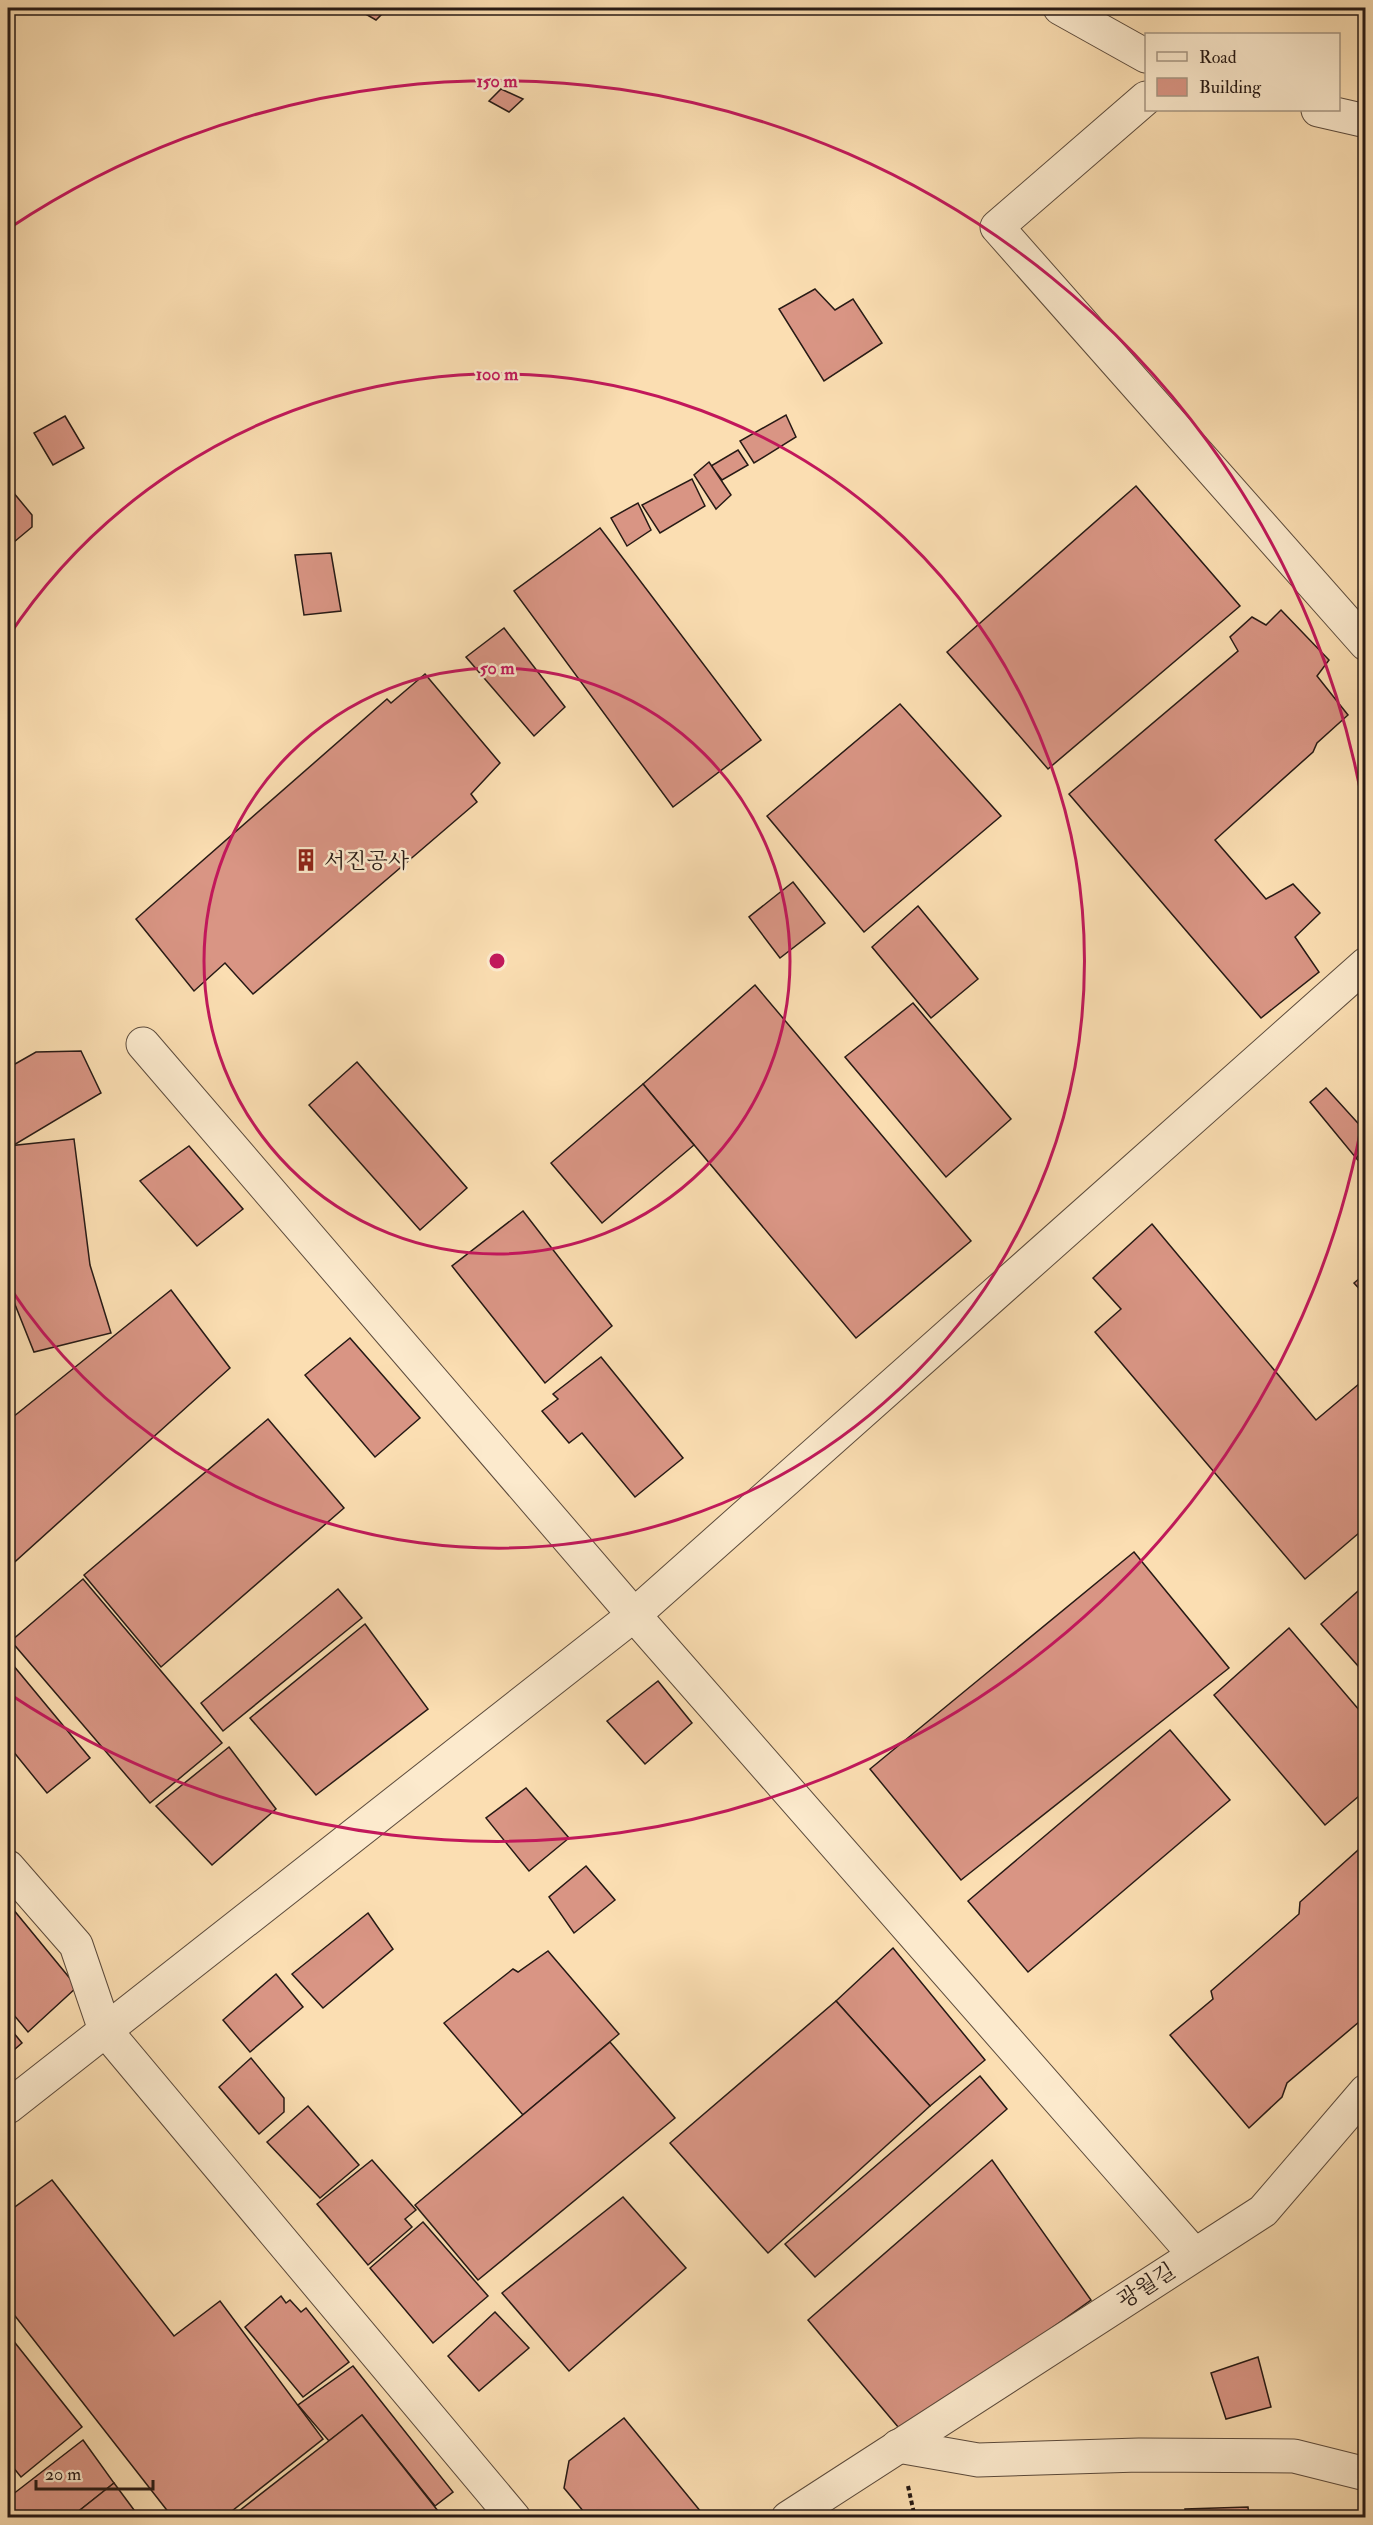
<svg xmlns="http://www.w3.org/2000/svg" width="1373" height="2525" font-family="'IM FELL Double Pica','Noto Serif KR',serif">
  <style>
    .building { fill: #d99584; stroke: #271a15; stroke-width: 1.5 }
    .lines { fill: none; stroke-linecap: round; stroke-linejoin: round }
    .minor-casing { stroke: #5c4b3c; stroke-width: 35 }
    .path { stroke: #271a15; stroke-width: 4; stroke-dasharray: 4.5 3; stroke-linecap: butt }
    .minor { stroke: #fceacd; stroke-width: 33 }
    .ring { fill: none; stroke: #c2185b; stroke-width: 3 }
    .labels { text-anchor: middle; stroke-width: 5; stroke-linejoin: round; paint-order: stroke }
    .poi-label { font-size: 22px; fill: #271a15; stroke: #fceacd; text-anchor: start }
    .street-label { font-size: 22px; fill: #271a15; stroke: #fceacd }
    .centre { fill: #c2185b; stroke: #fceacd; stroke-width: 3 }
    .ring-label { font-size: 18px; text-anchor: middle; font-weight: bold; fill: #c2185b; stroke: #fceacd; stroke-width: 5; stroke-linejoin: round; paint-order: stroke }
  </style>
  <rect width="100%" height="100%" fill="#fbdeb2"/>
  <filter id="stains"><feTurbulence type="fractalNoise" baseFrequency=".00333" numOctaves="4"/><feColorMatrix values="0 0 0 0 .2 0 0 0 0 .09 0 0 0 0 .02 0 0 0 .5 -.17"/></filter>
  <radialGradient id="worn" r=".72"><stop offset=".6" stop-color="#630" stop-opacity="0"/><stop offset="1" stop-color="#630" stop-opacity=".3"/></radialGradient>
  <g class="building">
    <polygon points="355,8 388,8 376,20"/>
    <polygon points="501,89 523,99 509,112 489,101"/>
    <polygon points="815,289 835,310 853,299 882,343 824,381 779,309"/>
    <polygon points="786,415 796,437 754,463 740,441"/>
    <polygon points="65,416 84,448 53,465 34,433"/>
    <polygon points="738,450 748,465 722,480 711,466"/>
    <polygon points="709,462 731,495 716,509 694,475"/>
    <polygon points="692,479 705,506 660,533 642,505"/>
    <polygon points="8,486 32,515 32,527 8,547"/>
    <polygon points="1136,486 1240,606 1048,769 947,652"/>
    <polygon points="638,503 651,530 627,546 611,518"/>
    <polygon points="600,528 761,740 673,807 514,591"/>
    <polygon points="331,553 341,611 304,615 295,555"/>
    <polygon points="1281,610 1329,660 1317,676 1348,715 1317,743 1313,752 1215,840 1266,899 1293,884 1320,913 1295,937 1319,972 1261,1018 1069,794 1238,651 1230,637 1252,617 1266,625"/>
    <polygon points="504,628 565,707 534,736 466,657"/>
    <polygon points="425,674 500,763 471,794 477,802 253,994 225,963 194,991 136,919 387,699 391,703"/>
    <polygon points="900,704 1001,816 864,932 767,816"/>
    <polygon points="793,882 825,923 780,958 749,917"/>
    <polygon points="918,906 978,979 931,1018 872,947"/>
    <polygon points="755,985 971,1241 856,1338 643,1084"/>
    <polygon points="913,1003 1011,1119 946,1177 845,1057"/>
    <polygon points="81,1051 101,1093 14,1145 8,1136 8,1068 36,1052"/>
    <polygon points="357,1062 467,1188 420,1230 309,1105"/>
    <polygon points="643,1084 694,1145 602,1223 551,1163"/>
    <polygon points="1326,1088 1366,1132 1366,1149 1356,1158 1310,1102"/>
    <polygon points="74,1139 90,1265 111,1333 34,1352 8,1287 8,1146"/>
    <polygon points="189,1146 243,1209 197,1246 140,1181"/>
    <polygon points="1366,1149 1366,1169 1356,1158"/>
    <polygon points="523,1211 612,1326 545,1383 452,1266"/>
    <polygon points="1152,1224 1316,1420 1366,1378 1366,1527 1305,1579 1095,1332 1121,1309 1093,1278"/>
    <polygon points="1366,1273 1366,1296 1354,1283"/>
    <polygon points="171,1290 230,1368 8,1568 8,1421"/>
    <polygon points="350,1338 420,1418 375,1457 305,1375"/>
    <polygon points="601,1357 683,1458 635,1497 582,1433 569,1443 542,1411 558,1399 553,1394"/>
    <polygon points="268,1419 344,1508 161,1667 84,1575"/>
    <polygon points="1134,1552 1229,1668 961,1880 870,1769"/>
    <polygon points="83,1579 222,1743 150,1803 11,1641"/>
    <polygon points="1366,1584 1366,1675 1321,1624"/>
    <polygon points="338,1589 362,1618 223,1731 201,1703"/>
    <polygon points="365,1624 428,1709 316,1795 250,1718"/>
    <polygon points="1289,1628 1366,1718 1366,1790 1325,1825 1214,1695"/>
    <polygon points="8,1659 90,1758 47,1793 8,1745"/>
    <polygon points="658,1681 692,1723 645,1764 607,1721"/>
    <polygon points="1170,1730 1230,1800 1028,1972 968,1901"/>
    <polygon points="229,1747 276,1809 212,1865 156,1806"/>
    <polygon points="526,1788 569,1838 529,1871 486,1818"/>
    <polygon points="1366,1843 1366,2016 1287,2083 1282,2097 1249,2128 1170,2035 1213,1999 1211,1991 1299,1914 1300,1902"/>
    <polygon points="586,1866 615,1900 574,1933 549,1897"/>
    <polygon points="8,1903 77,1987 28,2032 8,2008"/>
    <polygon points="368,1913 393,1949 323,2008 292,1974"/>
    <polygon points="893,1948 985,2060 930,2106 836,2001"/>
    <polygon points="548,1951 619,2034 523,2115 444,2023 513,1969 518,1972"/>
    <polygon points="276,1974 303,2007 250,2052 223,2020"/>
    <polygon points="836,2001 930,2106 768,2253 670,2143"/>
    <polygon points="8,2026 22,2043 8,2055"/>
    <polygon points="610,2042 675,2118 478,2280 415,2205"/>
    <polygon points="251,2058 284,2098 284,2112 259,2134 219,2087"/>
    <polygon points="980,2076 1007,2109 815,2277 785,2244"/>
    <polygon points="308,2106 359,2165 320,2198 267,2142"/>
    <polygon points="372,2160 416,2210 405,2219 412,2227 368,2265 317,2204"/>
    <polygon points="992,2160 1091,2300 904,2434 808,2320"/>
    <polygon points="52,2180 174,2336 220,2301 323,2439 223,2518 173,2518 8,2307 8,2212"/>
    <polygon points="623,2197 686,2268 569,2371 502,2293"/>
    <polygon points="423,2222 488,2296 433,2343 370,2268"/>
    <polygon points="281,2296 286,2303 290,2300 301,2312 306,2308 349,2362 303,2397 245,2327"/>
    <polygon points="495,2312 529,2348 479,2391 448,2356"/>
    <polygon points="8,2334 82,2427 21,2477 8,2461"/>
    <polygon points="1258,2357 1271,2407 1226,2419 1211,2373"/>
    <polygon points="353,2366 453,2492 435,2506 362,2415 329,2441 298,2405"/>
    <polygon points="362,2415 442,2516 440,2518 230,2518"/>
    <polygon points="624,2418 706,2518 589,2518 564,2488 569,2461"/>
    <polygon points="83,2440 114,2483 70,2518 8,2518 8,2498"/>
    <polygon points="114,2483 140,2518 70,2518"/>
    <polygon points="1248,2507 1249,2518 1186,2518 1185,2509"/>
  </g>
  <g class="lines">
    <g class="minor-casing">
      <g id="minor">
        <polyline points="1060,8 1146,56"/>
        <polyline points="1146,98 997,227 1366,644"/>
        <polyline points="1318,110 1366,121"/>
        <polyline points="143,1044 634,1615 1194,2254"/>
        <polyline points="8,1867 76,1945 105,2030 514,2518"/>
        <polyline points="8,2107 634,1615 1366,964"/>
        <polyline points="898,2446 978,2460 1139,2455 1294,2456 1366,2474"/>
        <polyline points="788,2518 1263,2211 1366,2091"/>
      </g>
    </g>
    <polyline class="path" points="908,2486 915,2518"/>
    <use href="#minor" class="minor"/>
  </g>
  <g class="ring">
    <circle cx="497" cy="961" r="293"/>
    <path d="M8 637A587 587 0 1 1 8 1285"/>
    <path d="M1365 1106A880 880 0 0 1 11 1695M11 227A880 880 0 0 1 1365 816"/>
  </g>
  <defs>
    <g id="building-bare" transform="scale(1.8)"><path d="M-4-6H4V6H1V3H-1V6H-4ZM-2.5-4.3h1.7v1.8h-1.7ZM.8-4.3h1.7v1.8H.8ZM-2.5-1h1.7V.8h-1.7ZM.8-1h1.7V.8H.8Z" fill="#8f2418" stroke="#fceacd" stroke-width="2.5" paint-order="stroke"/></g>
  </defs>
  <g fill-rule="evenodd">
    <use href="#building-bare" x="306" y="860"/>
  </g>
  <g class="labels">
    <g class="poi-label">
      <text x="324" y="868">서진공사</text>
    </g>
    <g class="street-label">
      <text transform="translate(1146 2285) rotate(-33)" y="8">광월길</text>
    </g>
  </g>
  <circle cx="497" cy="961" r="9" class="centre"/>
  <g class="ring-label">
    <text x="497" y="87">150 m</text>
    <text x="497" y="380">100 m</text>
    <text x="497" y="674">50 m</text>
  </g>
  <rect width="1373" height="2525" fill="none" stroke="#fbdeb2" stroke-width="30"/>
  <rect x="9" y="9" width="1355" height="2507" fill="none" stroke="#271a15" stroke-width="3"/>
  <rect x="15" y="15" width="1343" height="2495" fill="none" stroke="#271a15" stroke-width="1.5"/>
  <rect x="1145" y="33" width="195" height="78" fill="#fceacd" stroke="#a79783" stroke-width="1.5"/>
  <rect x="1157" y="52" width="30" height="9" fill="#fceacd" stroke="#a79783" stroke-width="1.5"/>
  <text x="1199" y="63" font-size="18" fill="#271a15">Road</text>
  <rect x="1157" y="78" width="30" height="18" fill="#d99584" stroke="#a79783" stroke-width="1.5"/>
  <text x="1199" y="93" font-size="18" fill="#271a15">Building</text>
  <path d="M36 2480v9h117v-9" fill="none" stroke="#271a15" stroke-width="3"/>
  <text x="45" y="2480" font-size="18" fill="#271a15" stroke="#fceacd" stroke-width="4.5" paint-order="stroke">20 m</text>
  <rect width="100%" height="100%" filter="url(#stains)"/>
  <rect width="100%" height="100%" fill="url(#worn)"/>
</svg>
